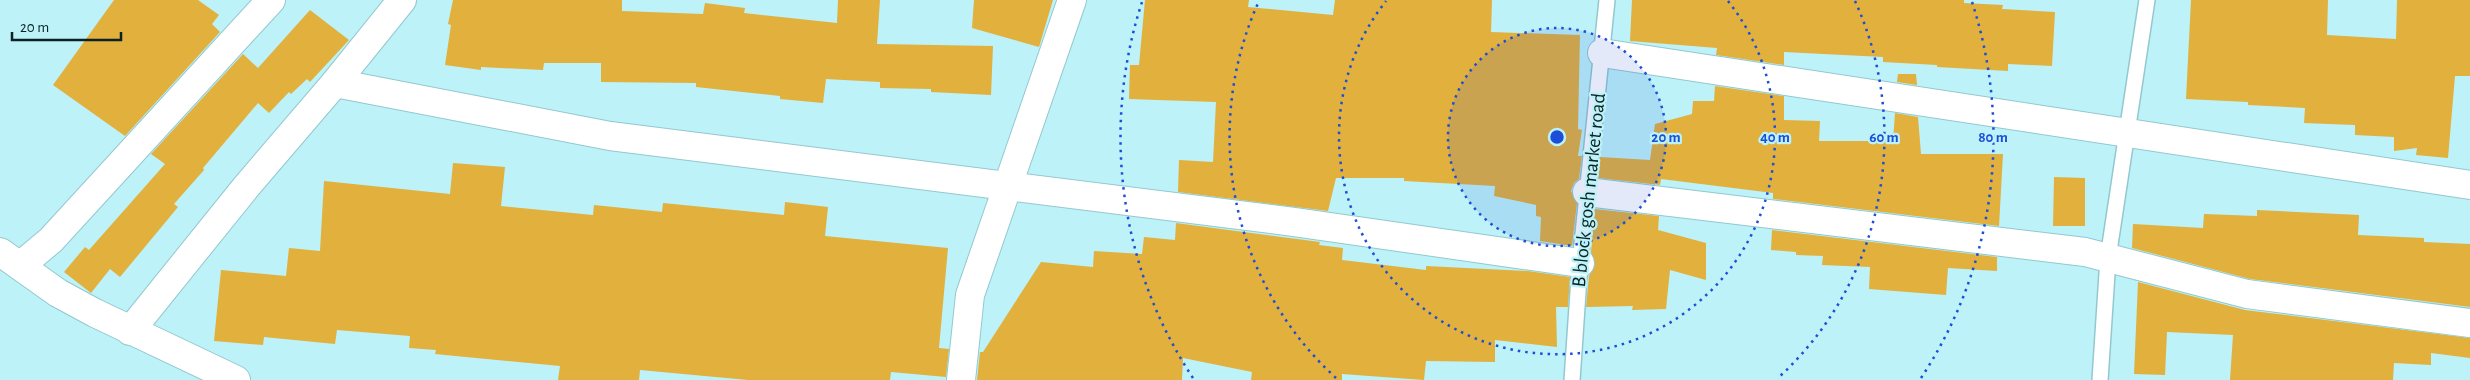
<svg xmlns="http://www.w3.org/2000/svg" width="2470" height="380" font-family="'Alegreya Sans',sans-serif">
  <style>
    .building { fill: #e1b03d }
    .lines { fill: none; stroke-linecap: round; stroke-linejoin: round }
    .lane-casing { stroke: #93c8ce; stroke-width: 18 }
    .street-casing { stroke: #93c8ce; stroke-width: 30 }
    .lane { stroke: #fff; stroke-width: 15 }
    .street { stroke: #fff; stroke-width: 28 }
    .ring { fill: none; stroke: #1d4ed8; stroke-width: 2.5; stroke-dasharray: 2.5 5 }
    .labels { text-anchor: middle; stroke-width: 4.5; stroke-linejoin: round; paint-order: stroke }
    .street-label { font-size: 20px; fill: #0b2123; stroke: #bcf2f8 }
    .centre { fill: #1d4ed8; stroke: #bcf2f8; stroke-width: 2.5 }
    .ring-label { font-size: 15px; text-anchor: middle; font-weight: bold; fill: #1d4ed8; stroke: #bcf2f8; stroke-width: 4.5; stroke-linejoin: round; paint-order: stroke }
  </style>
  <rect width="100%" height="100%" fill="#bcf2f8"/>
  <g class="building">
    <polygon points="114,0 198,0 219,15 212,24 220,32 125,136 53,85"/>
    <polygon points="453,0 622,0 622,11 703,14 705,3 745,8 744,13 837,23 838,0 880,0 877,44 993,46 991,95 931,92 931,89 880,88 880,82 826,79 823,103 780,99 780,96 696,87 696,83 601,82 601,63 544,63 543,70 481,67 481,70 445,65 451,25 448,24"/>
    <polygon points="974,0 1053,0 1039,47 972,28"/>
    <polygon points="1145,0 1249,0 1248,7 1333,15 1335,0 1492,0 1491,32 1580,35 1578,129 1582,130 1578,156 1582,156 1579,179 1574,183 1571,191 1577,203 1572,246 1540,241 1541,217 1536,216 1536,205 1494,196 1495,186 1404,181 1404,178 1336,178 1328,211 1178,192 1179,160 1213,162 1216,102 1129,99 1130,65 1139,65"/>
    <polygon points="1632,0 1964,0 1964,3 2003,5 2002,9 2055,12 2052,66 2008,64 2008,71 1937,67 1937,65 1883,62 1883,57 1784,52 1784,65 1716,55 1717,48 1630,41"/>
    <polygon points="2191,0 2328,0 2327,35 2396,39 2397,0 2470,0 2470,76 2455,76 2448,158 2416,155 2417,148 2394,151 2394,137 2355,135 2355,125 2304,123 2305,108 2248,105 2248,102 2186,99"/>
    <polygon points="310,10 349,40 310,82 307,79 291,94 289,92 269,113 258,103 203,168 204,170 174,204 178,207 120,277 110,269 91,293 64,272 85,247 89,250 165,164 151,154 243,54 258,68"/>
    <polygon points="1898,74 1916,74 1917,85 1897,82"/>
    <polygon points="1715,86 1784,96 1784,120 1820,121 1819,141 1893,141 1895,113 1918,117 1921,154 2003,154 1999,226 1773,199 1773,193 1661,179 1660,185 1598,178 1600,157 1650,160 1655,124 1692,114 1693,101 1714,101"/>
    <polygon points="453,163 505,167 501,206 593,215 594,205 662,212 663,203 784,215 785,202 828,207 825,236 948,248 939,348 949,349 946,377 891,372 890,380 748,380 640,370 639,380 558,380 560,366 435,354 436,350 409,348 410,336 337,330 335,344 264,337 263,345 214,341 221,270 286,276 289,248 320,251 324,181 450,194"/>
    <polygon points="2054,177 2085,178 2085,226 2053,226"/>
    <polygon points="1595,209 1659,216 1658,230 1706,243 1706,280 1670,270 1666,309 1632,310 1633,306 1586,307 1589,276 1595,265 1591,252"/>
    <polygon points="2257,210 2359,215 2358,235 2424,238 2424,242 2470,244 2470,307 2250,279 2132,248 2133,224 2203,228 2204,214 2257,216"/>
    <polygon points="1176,223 1320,242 1319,245 1343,248 1342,260 1426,270 1426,266 1528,271 1570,277 1568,307 1556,307 1557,347 1495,340 1495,362 1426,361 1424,380 1342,374 1342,380 1251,380 1252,372 1183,358 1182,380 977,380 980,352 983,352 1041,262 1093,267 1094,251 1142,254 1144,237 1175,240"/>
    <polygon points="1772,230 1997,257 1997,271 1948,268 1946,295 1869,289 1870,267 1822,265 1823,256 1796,255 1796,252 1771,250"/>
    <polygon points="2138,282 2245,310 2470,338 2470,358 2431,353 2431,365 2394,363 2393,380 2230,380 2233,335 2167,332 2165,375 2134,374"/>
  </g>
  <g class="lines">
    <g class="lane-casing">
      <g id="lane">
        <polyline points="1572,380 1580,263 1607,0"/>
        <polyline points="2100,380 2108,258 2147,0"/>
      </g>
    </g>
    <g class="street-casing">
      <g id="street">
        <polyline points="402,0 335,83 610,136 1294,222 1580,263"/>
        <polyline points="1602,53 2470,185"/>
        <polyline points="1587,192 2085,252 2247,294 2470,323"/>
        <polyline points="0,252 20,266 51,240 271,0"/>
        <polyline points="20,266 58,293 95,313 236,380"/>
        <polyline points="130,331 246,187 335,83"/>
        <polyline points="961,380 970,295 1072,0"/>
      </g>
    </g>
    <use href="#lane" class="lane"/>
    <use href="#street" class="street"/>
  </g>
  <circle cx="1557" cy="137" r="109" fill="#1d4ed8" fill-opacity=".12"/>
  <g class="ring">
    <circle cx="1557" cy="137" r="109"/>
    <path d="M1728 1A218 218 0 1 1 1386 1"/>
    <path d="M1336 378A327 327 0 0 1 1259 1M1855 1A327 327 0 0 1 1778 378"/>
    <path d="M1193 378A436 436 0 0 1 1142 2M1972 2A436 436 0 0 1 1921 378"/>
  </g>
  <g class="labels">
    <g class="street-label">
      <text transform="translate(1588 190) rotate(-84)" y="7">B block gosh market road</text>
    </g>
  </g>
  <circle cx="1557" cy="137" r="8" class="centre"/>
  <g class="ring-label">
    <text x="1666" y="142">20 m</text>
    <text x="1775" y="142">40 m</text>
    <text x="1884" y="142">60 m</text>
    <text x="1993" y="142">80 m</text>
  </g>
  <path d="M12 32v8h109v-8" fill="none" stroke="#0b2123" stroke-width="2.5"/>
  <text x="20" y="32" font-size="15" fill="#0b2123" stroke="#bcf2f8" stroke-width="4" paint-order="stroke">20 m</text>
</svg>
